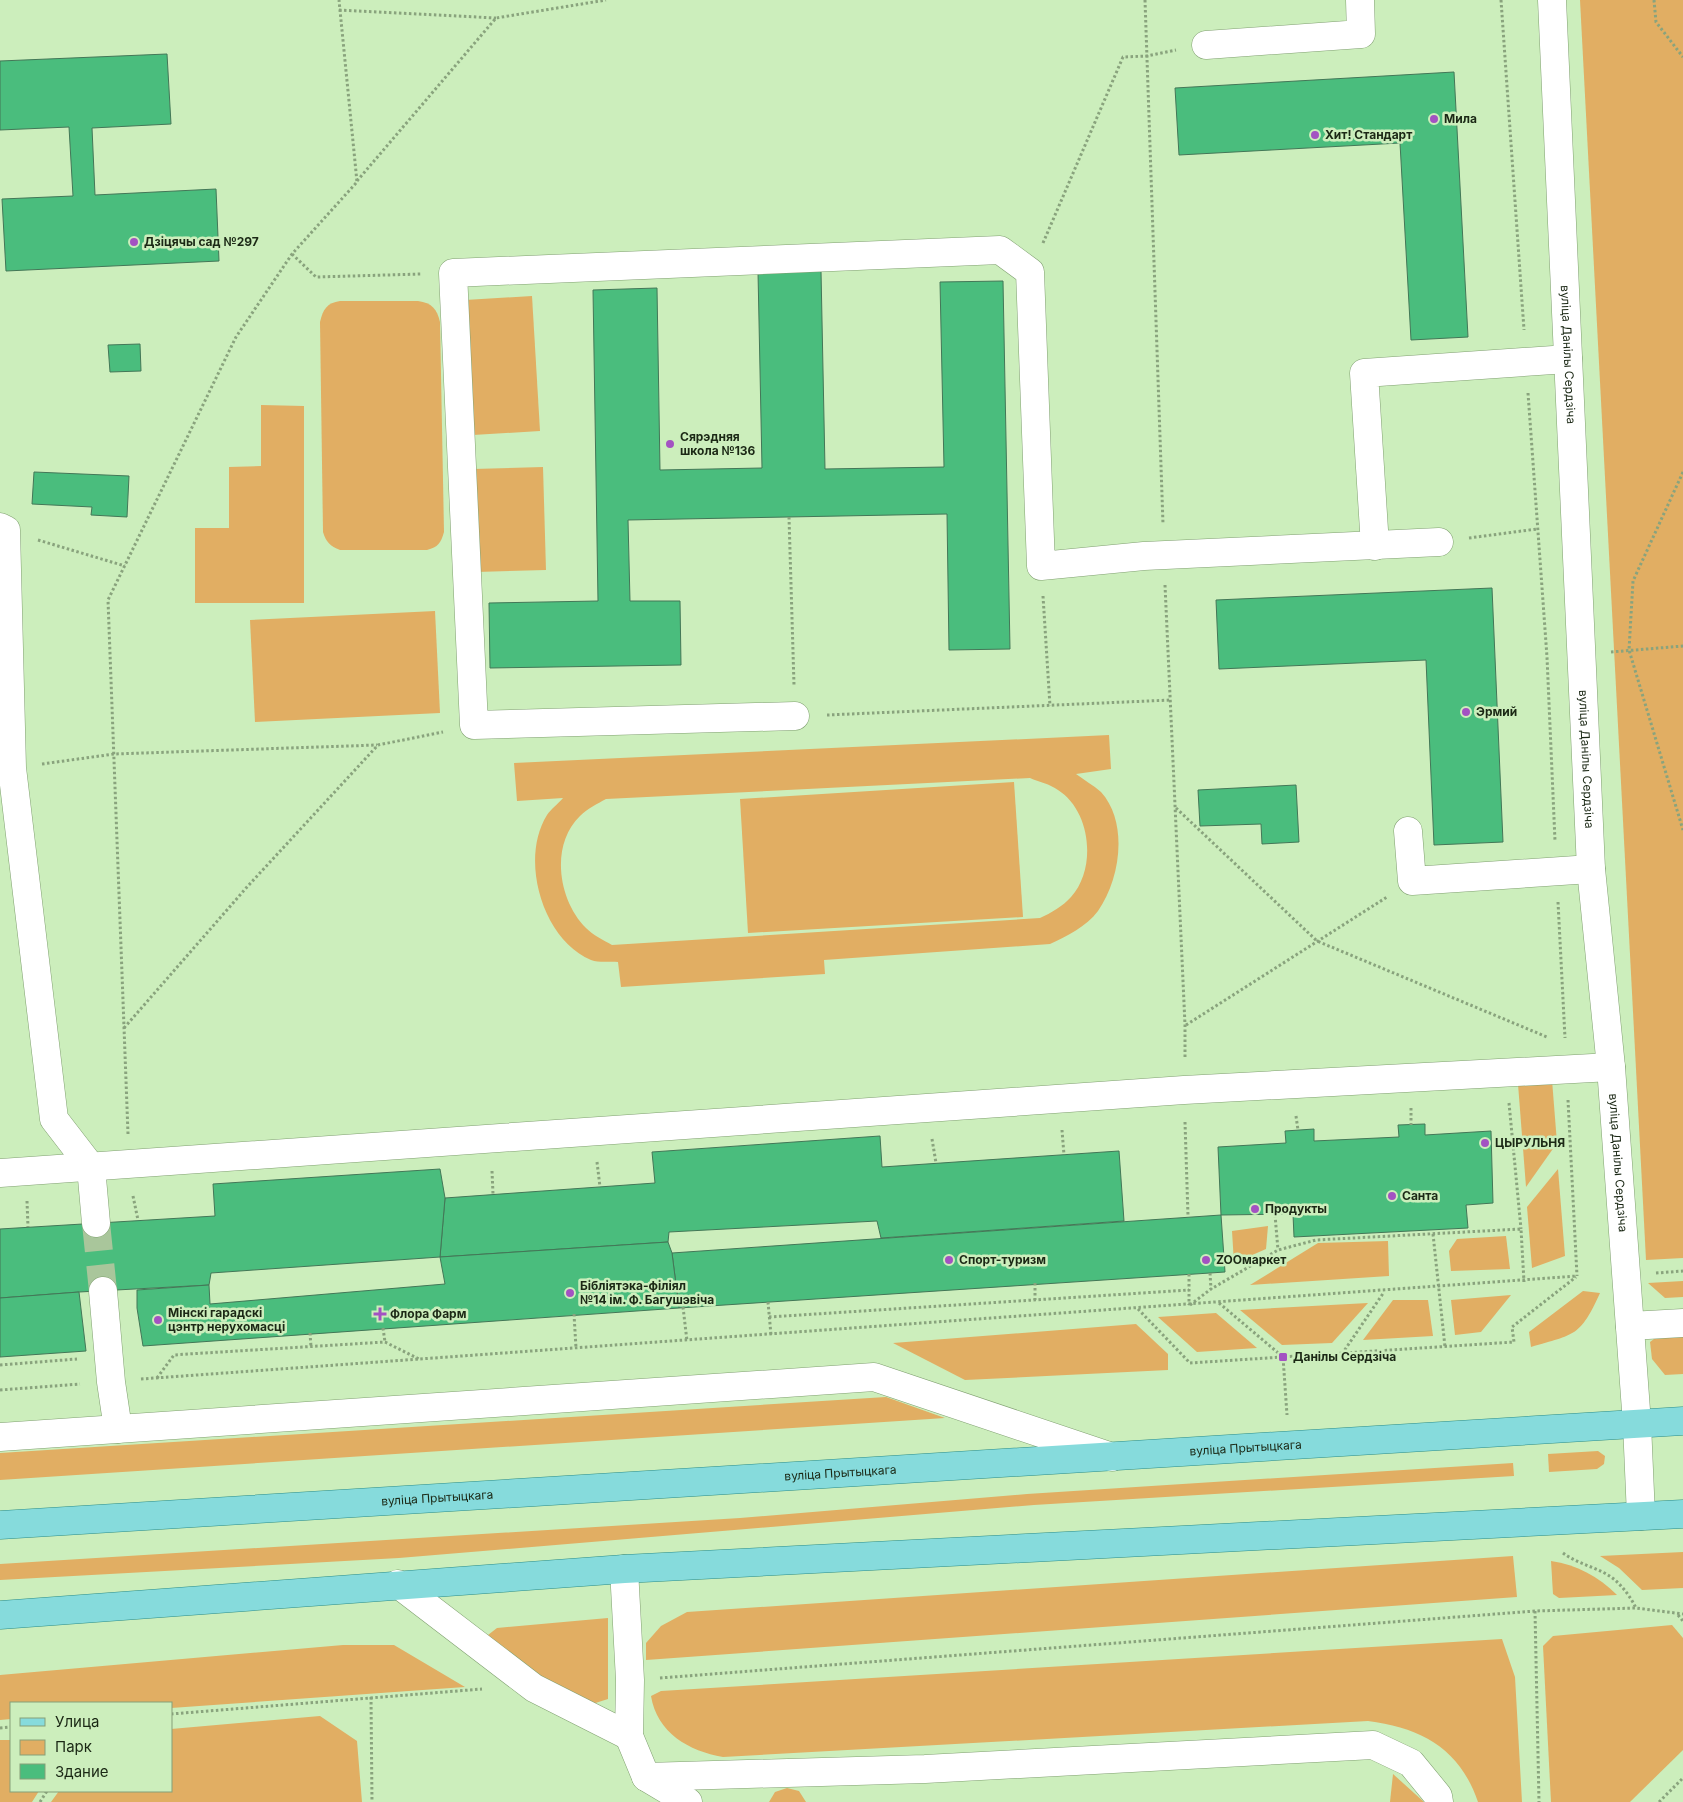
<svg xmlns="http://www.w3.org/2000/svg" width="1683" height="1802" font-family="Inter,sans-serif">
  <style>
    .green { fill: #e1ae63; fill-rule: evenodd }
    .building { fill: #4abd7d; stroke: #437757 }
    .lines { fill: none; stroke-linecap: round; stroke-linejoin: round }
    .minor-tunnel { stroke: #a9c69b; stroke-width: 28; stroke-dasharray: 28 14; stroke-linecap: butt }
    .minor-casing { stroke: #80a071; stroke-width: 29 }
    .major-casing { stroke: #2d8d87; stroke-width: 29 }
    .path { stroke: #89a37d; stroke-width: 3; stroke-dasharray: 2.5 2.5; stroke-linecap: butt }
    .minor { stroke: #fff; stroke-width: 28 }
    .major { stroke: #86dbdc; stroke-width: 28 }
    .poi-dot { fill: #a352c2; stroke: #cceebc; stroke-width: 2 }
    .labels { text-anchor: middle; stroke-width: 5; stroke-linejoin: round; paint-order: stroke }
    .poi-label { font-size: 12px; font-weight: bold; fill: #1b2815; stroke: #cceebc; text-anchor: start }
    .street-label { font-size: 12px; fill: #1b2815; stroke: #cceebc }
  </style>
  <rect width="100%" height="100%" fill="#cceebc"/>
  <g class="green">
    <polygon points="1580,0 1683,0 1683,1258 1646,1260"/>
    <polygon points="532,296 540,431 473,435 465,300"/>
    <path d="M 340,301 L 418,301 C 432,303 437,309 440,322 L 444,532 C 441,543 438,547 427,550 L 340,550 C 330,546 326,542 323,532 L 320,322 C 323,309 327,303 340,301 Z"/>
    <polygon points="261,405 304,406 304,603 195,603 195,528 229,528 229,467 261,466"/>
    <polygon points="543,467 546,570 476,572 473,469"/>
    <polygon points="435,611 440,713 255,722 250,620"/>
    <path d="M 1109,735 L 1111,769 L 1076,774 C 1084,780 1093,785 1101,792 C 1129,823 1120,880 1098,911 C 1086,927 1067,936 1050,944 L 824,960 L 825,974 L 621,987 L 618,962 C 610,961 599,963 591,960 C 543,940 519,860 547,815 C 551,809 558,804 563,798 L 517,801 L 514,763 ZM 1030,778 C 1039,782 1050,784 1058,790 C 1091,811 1097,868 1071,897 C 1063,906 1051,913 1040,918 L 612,945 C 603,940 593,935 586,928 C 558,900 550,845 580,816 C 588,808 597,804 606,799 Z"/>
    <polygon points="1014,782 1023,917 748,933 740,799"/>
    <polygon points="1552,1080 1557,1143 1526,1187 1518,1084"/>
    <polygon points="1558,1169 1565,1256 1532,1268 1527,1207"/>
    <polygon points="1268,1226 1266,1249 1234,1263 1232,1231"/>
    <polygon points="1506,1236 1510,1269 1451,1271 1449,1251 1457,1239"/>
    <polygon points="1388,1241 1389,1276 1250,1285 1318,1243"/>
    <polygon points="1683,1281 1683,1297 1665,1298 1648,1283"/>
    <path d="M 1583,1291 L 1600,1293 C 1580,1337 1575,1334 1531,1347 L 1529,1332 Z"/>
    <polygon points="1511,1295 1481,1332 1455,1335 1451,1300"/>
    <polygon points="1393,1300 1428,1300 1433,1336 1363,1340"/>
    <polygon points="1368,1303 1332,1343 1282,1345 1240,1310"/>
    <polygon points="1216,1313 1257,1348 1197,1352 1158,1317"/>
    <polygon points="1136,1324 1168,1354 1168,1370 965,1380 893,1343"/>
    <polygon points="1683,1332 1683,1374 1665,1375 1652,1359 1650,1342 1662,1333"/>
    <polygon points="886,1397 945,1418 0,1480 0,1453"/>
    <polygon points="1598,1451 1605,1456 1604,1464 1597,1469 1549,1472 1548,1454"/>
    <polygon points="1513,1463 1514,1476 1034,1505 399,1558 0,1580 0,1564 740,1518 1027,1494"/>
    <polygon points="1683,1552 1683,1588 1642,1590 1619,1568 1600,1556"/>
    <polygon points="1513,1556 1517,1597 646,1660 646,1643 661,1626 687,1612"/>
    <path d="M 1551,1561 C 1577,1565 1598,1576 1617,1595 L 1559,1598 L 1553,1594 Z"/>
    <polygon points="608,1618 608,1699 586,1706 491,1648 488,1635 497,1628"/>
    <polygon points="1672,1625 1683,1638 1683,1750 1630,1802 1551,1802 1543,1646 1553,1636"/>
    <path d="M 1502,1639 L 1515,1677 L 1522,1802 L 1478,1802 C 1460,1749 1422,1728 1368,1721 L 723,1757 C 689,1751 657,1733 651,1696 L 661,1691 Z"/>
    <polygon points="343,1645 394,1645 465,1687 171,1708 171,1703 11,1703 11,1719 0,1720 0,1675"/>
    <polygon points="320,1716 357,1741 362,1802 51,1802 59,1791 171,1791 171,1729"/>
    <polygon points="0,1740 11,1740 11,1791 39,1791 32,1802 0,1802"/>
    <polygon points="1393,1774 1424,1802 1390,1802"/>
    <polygon points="787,1788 799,1791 806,1802 769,1802 775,1792"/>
  </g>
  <g class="building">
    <polygon points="167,54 171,124 92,128 95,195 216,189 219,261 6,271 2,199 73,196 69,127 0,130 0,61"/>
    <polygon points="1454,72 1468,337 1411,340 1400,143 1179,155 1175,88"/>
    <polygon points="821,271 825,469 944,467 940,282 1003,281 1010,649 949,650 947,514 628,520 630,601 680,601 681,665 490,668 489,603 598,601 593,290 657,288 660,470 762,468 758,272"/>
    <polygon points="140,344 141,371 110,372 108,345"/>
    <polygon points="34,472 129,476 127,517 91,515 92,507 32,504"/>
    <polygon points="1492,588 1503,842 1434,845 1426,660 1219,669 1216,600"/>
    <polygon points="1296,785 1299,842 1262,844 1261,824 1200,826 1198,790"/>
    <polygon points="1425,1124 1425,1135 1491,1131 1493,1203 1466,1205 1468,1228 1294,1237 1293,1214 1221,1215 1218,1147 1286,1143 1285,1131 1314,1129 1314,1141 1399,1137 1398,1125"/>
    <polygon points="880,1136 882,1167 1119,1151 1124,1221 881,1238 877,1221 669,1232 668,1242 440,1257 445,1198 655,1183 652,1152"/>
    <polygon points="440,1169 445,1198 440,1257 211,1273 209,1285 79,1292 0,1298 0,1229 215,1216 213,1184"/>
    <polygon points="1221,1215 1225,1272 1210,1273 679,1308 672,1253"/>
    <polygon points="668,1242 672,1253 679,1308 143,1346 137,1308 137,1290 209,1285 210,1304 445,1284 440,1257"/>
    <polygon points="79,1292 86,1351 0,1357 0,1298"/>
  </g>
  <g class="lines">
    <polyline class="minor-tunnel" points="96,1223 103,1291"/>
    <g class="minor-casing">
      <g id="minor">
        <path id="s1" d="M 1552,0 L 1591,869 L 1611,1067 L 1637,1424 L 1641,1516"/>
        <polyline points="1206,45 1361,34 1360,0"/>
        <polyline points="0,527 6,530 12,768 54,1119 91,1167 96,1223"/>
        <polyline points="1375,546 1364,373 1568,359"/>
        <polyline points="795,716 474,725 453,273 1000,250 1030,272 1041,566 1144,556 1439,542"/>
        <polyline points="1408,831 1412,881 1591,869"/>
        <polyline points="0,1173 1184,1090 1611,1067"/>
        <polyline points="103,1291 111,1382 118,1429"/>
        <polyline points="1630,1326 1683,1323"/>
        <polyline points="0,1437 874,1377 1112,1457"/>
        <polyline points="624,1569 630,1680 629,1736 646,1777 688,1802"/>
        <polyline points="398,1584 534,1688 629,1736"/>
        <polyline points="646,1777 925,1769 1373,1745 1411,1763 1438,1796 1439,1802"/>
      </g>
    </g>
    <g class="major-casing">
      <g id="major">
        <path id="s2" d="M 0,1525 L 1683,1421"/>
        <polyline points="0,1615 624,1569 1683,1514"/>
      </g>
    </g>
    <g class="path">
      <polyline points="1145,0 1163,524"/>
      <polyline points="1501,0 1524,330"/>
      <polyline points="1654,0 1656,22 1683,57"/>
      <polyline points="339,10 496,18"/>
      <polyline points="357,181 496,18 606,0"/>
      <polyline points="1043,243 1123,57 1147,56 1176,50"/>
      <polyline points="292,254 316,277 421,274"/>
      <polyline points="1528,393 1547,657 1555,841"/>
      <polyline points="1683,472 1633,581 1629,650 1683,830"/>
      <polyline points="789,517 794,685"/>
      <polyline points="1469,538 1537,529"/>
      <polyline points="38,540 125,566"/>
      <polyline points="1165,585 1185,1025 1185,1059"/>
      <polyline points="1043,596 1050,706"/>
      <polyline points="1611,652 1683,646"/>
      <polyline points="827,715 1171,700"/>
      <polyline points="42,764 114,754 377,745"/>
      <polyline points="1176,808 1317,941 1547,1037"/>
      <polyline points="1558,902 1565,1038"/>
      <polyline points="1186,1025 1387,897"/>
      <polyline points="124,1028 247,887 378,745 443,732"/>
      <polyline points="1568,1100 1577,1276"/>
      <polyline points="1509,1103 1521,1229"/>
      <polyline points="1411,1108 1411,1125"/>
      <polyline points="1296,1116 1298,1130"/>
      <polyline points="1185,1122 1188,1216"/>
      <polyline points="1062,1130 1064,1155"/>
      <polyline points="128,1134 108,600 236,337 292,254 357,182 339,0"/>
      <polyline points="932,1139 936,1163"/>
      <polyline points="597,1162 600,1187"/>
      <polyline points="492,1171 493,1194"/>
      <polyline points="133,1196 138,1220"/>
      <polyline points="27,1201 28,1227"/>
      <polyline points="1275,1215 1278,1250"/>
      <polyline points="1433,1234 1445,1347"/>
      <polyline points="1210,1273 1211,1289"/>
      <polyline points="1656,1273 1683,1271"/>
      <polyline points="1189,1274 1189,1305"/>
      <polyline points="1035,1283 1035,1300"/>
      <polyline points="768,1302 771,1335"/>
      <polyline points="1219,1303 1283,1357 1287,1415"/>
      <polyline points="1190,1305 1211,1289 1278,1250 1316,1240 1521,1229 1524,1282"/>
      <polyline points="683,1307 687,1341"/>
      <polyline points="1138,1309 1190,1363 1514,1342 1512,1327 1576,1277"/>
      <polyline points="574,1314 576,1348"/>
      <polyline points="769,1317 1189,1290"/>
      <polyline points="383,1328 385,1342"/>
      <polyline points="310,1333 311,1347"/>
      <polyline points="1342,1354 1384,1292"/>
      <polyline points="0,1365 77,1359"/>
      <polyline points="157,1378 174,1355 188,1354 385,1342 419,1359"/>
      <polyline points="141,1379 1577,1276"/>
      <polyline points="0,1390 80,1384"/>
      <path d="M 1563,1553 C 1579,1565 1601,1568 1615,1580 C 1624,1588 1631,1598 1636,1608"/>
      <polyline points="1535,1611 1539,1802"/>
      <polyline points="1678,1615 1683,1621"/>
      <polyline points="660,1678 1535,1611 1636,1608 1683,1614"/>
      <polyline points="371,1697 372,1802"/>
      <polyline points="171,1714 482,1689"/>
      <polyline points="0,1728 11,1727"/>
      <polyline points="40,1802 47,1791"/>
      <polyline points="1659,1802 1683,1778"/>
    </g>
    <use href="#minor" class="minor"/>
    <use href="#major" class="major"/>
  </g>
  <g class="poi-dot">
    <circle cx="1434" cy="119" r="5"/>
    <circle cx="1315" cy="135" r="5"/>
    <circle cx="134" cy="242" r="5"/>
    <circle cx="670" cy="444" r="5"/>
    <circle cx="1466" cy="712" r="5"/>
    <circle cx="1485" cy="1143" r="5"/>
    <circle cx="1392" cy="1196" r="5"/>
    <circle cx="1255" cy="1209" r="5"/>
    <circle cx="949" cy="1260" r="5"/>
    <circle cx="1206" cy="1260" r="5"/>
    <circle cx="570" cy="1293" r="5"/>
    <path d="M377.5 1306.5h5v5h5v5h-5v5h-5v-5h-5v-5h5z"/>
    <circle cx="158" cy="1320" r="5"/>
    <rect x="1278" y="1352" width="10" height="10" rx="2.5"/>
  </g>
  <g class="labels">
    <g class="poi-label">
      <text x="1444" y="123">Мила</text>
      <text x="1325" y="139">Хит! Стандарт</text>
      <text x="144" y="246">Дзіцячы сад №297</text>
      <text x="680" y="441">Сярэдняя<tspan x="680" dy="14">школа №136</tspan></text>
      <text x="1476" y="716">Эрмий</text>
      <text x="1495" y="1147">ЦЫРУЛЬНЯ</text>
      <text x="1402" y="1200">Санта</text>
      <text x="1265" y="1213">Продукты</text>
      <text x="959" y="1264">Спорт-туризм</text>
      <text x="1216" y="1264">ZOOмаркет</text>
      <text x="580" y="1290">Бібліятэка-філіял<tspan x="580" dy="14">№14 ім. Ф. Багушэвіча</tspan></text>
      <text x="168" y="1317">Мінскі гарадскі<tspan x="168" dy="14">цэнтр нерухомасці</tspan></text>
      <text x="390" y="1318">Флора Фарм</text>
      <text x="1293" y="1361">Данілы Сердзіча</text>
    </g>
    <g class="street-label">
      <text dy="4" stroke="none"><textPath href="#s1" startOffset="355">вуліца Данілы Сердзіча</textPath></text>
      <text dy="4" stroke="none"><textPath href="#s1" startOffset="760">вуліца Данілы Сердзіча</textPath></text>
      <text dy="4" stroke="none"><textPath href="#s1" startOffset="1165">вуліца Данілы Сердзіча</textPath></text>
      <text dy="4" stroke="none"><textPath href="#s2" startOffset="1248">вуліца Прытыцкага</textPath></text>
      <text dy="4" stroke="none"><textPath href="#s2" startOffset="842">вуліца Прытыцкага</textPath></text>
      <text dy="4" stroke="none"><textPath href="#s2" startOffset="438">вуліца Прытыцкага</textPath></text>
    </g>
  </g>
  <rect x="10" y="1702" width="162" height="90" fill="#cceebc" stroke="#859f79"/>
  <rect x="20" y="1718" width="25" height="8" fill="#86dbdc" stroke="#859f79"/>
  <text x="55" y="1727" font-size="15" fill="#1b2815">Улица</text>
  <rect x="20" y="1740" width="25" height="15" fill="#e1ae63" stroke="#859f79"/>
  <text x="55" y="1752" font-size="15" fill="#1b2815">Парк</text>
  <rect x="20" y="1764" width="25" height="15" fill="#4abd7d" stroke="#859f79"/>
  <text x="55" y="1777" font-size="15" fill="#1b2815">Здание</text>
</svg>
